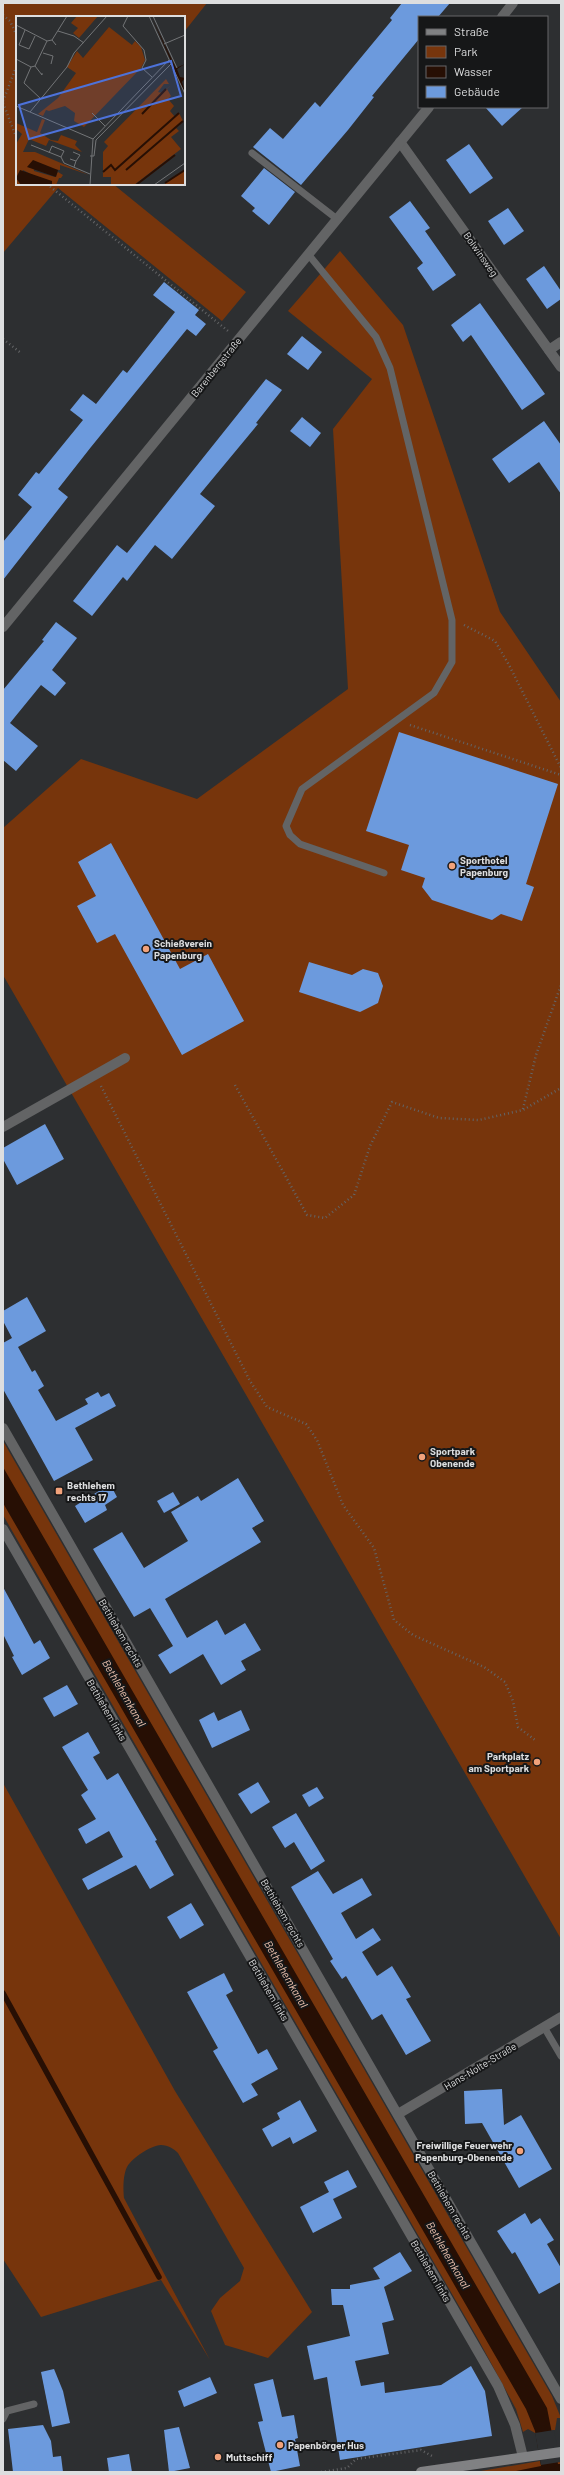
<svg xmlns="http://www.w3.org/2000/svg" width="564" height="2475" font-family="Barlow,sans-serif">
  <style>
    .green { fill: #77350c }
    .water { fill: #270f04 }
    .pier { fill: #2d2f31 }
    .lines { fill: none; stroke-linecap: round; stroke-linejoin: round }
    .stream { stroke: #270f04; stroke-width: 5.5 }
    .building { fill: #6c9add }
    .path { stroke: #636466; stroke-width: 2.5; stroke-dasharray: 1 3; stroke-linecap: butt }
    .service { stroke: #636465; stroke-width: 7 }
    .minor { stroke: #636465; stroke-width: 10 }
    .tertiary { stroke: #636465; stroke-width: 10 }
    .secondary { stroke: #808183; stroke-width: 10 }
    .poi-dot { fill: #f1a27b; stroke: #161718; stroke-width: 1.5 }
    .labels { text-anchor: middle; stroke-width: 4; stroke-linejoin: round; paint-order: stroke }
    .street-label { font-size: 10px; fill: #dddedf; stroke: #161718 }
    .poi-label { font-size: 10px; font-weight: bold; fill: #dddedf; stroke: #161718; text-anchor: start }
    .water-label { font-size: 11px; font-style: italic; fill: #f0c5b1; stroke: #161718 }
    .inset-river { fill: none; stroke: #270f04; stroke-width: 2 }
    .inset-road { fill: none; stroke: #737577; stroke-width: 1 }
    .view { fill: #4d72da; fill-opacity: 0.15; stroke: #4d72da; stroke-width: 2 }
    .inset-edge { fill: none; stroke: #dddedf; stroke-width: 2 }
  </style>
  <rect width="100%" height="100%" fill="#2d2f31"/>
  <g class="green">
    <polygon points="4,3 207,3 184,32 184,17 17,17 17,184 113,184 246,292 222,321 58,188 3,253"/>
    <polygon points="340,251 403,325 500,612 561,702 561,1939 3,975 3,828 81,759 197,799 348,689 333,429 372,379 288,311"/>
    <polygon points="3,1441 552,2396 561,2418 557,2418 555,2430 535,2433 528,2429 523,2432 516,2409 478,2339 3,1515"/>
    <path d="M 3,1783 L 175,2091 L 312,2312 L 268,2358 L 225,2345 L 211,2311 L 220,2298 L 240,2281 L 244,2268 L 178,2153 C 174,2149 168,2145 161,2145 C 150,2146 133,2157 127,2167 C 123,2175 123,2189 124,2198 L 210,2360 L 161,2280 L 41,2317 L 3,2259 Z"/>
    <polygon points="540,2461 541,2464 561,2461 561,2472 475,2472"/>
  </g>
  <polygon class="water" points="3,1467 547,2408 558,2464 561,2464 561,2472 511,2472 541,2466 535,2431 526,2409 3,1503"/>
  <polygon class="pier" points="554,2430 560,2462 541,2465 535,2433"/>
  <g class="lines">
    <polyline class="stream" points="3,1993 159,2277"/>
  </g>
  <g class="building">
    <polygon points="402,3 450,3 438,17 419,17 419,39 372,96 374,97 348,130 301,185 253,147 270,128 283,139 315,102 320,107 392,20 390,18"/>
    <polygon points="485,107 523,107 502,126"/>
    <polygon points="469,144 493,178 470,194 446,160"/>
    <polygon points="264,168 295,192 269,225 252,211 255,208 241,196"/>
    <polygon points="410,201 430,228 425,231 456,275 433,291 417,268 423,263 389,217"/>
    <polygon points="508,208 524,231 504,245 488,221"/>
    <polygon points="544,266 561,291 561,299 547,309 526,279"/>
    <polygon points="164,282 199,310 195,315 206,324 196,336 187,329 91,447 58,489 68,497 3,580 3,542 32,507 18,495 36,472 39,474 83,420 70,410 83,394 96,404 123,370 127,373 175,312 153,295"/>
    <polygon points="480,303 545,394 522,410 471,335 463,342 451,325"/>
    <polygon points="302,336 322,352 308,370 287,354"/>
    <polygon points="266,379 282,390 256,423 258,424 200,494 215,506 172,559 155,545 127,581 123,577 92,616 73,601 117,545 127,553"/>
    <polygon points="302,417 321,433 310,447 290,431"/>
    <polygon points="544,421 561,445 561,494 539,462 509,483 492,459"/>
    <polygon points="56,622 77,638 52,670 66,683 55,696 41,685 10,723 38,746 16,771 3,760 3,690 44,641 42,640"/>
    <polygon points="399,732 558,784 526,884 534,887 522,921 501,914 492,920 432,900 422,887 425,878 401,870 409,845 366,831"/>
    <polygon points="111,843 180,969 208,954 244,1021 182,1055 115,934 97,943 77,906 96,896 78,862"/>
    <polygon points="309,962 352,975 363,969 378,973 383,986 378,1003 360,1012 299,992"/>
    <polygon points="45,1124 64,1159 17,1185 3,1159 3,1148"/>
    <polygon points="27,1297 46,1331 18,1347 32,1372 35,1370 44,1386 38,1390 56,1421 88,1404 85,1399 98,1392 101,1397 109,1393 116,1406 75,1428 93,1460 54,1481 3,1389 3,1343 12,1338 3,1321 3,1311"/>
    <polygon points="238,1478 264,1521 252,1528 261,1542 165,1599 187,1638 217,1620 225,1635 245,1623 261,1650 241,1661 246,1670 221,1685 203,1654 170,1674 158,1655 173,1646 150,1608 134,1617 93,1549 122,1532 144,1568 188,1541 171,1512 198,1496 201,1501"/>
    <polygon points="110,1484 117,1497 105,1505 107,1510 85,1523 75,1506"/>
    <polygon points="173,1492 180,1504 164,1513 157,1501"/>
    <polygon points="3,1587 34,1644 40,1640 50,1658 22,1675 12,1657 14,1656 3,1634"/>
    <polygon points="67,1685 78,1704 54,1717 43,1698"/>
    <polygon points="241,1710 250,1730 212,1748 199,1720 214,1712 218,1721"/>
    <polygon points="88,1732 100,1753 93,1757 107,1780 118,1773 157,1840 155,1841 174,1875 150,1889 136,1865 88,1890 82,1879 123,1857 109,1831 86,1844 78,1829 96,1819 81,1795 88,1790 62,1747"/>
    <polygon points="258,1782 270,1802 251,1814 238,1794"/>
    <polygon points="317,1787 324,1798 309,1807 302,1795"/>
    <polygon points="296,1813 325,1861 311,1870 294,1842 285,1848 272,1827"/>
    <polygon points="318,1871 333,1894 362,1878 372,1895 341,1913 356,1939 373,1928 381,1940 362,1952 377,1976 392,1966 411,1997 406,1999 431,2041 406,2055 382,2014 372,2020 346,1976 342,1979 330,1961 333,1959 291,1887"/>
    <polygon points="191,1903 204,1925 180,1939 167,1917"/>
    <polygon points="224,1973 233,1991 226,1995 258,2054 267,2049 278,2069 251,2084 258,2095 243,2103 213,2051 218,2048 187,1992"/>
    <polygon points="502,2089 504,2125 521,2115 552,2169 519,2188 482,2123 465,2124 464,2091"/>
    <polygon points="300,2100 317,2131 293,2144 290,2137 272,2147 262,2129 280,2119 277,2113"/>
    <polygon points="348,2170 357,2187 333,2199 342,2218 313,2233 300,2207 329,2192 324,2182"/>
    <polygon points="525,2213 531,2224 540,2218 554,2240 547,2244 561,2268 561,2282 539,2294 515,2252 512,2254 497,2231"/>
    <polygon points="400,2252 412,2271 384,2287 394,2320 382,2323 389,2354 355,2361 361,2386 384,2382 385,2393 441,2385 471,2366 485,2391 492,2436 340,2460 327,2377 314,2380 307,2346 350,2336 343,2305 332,2305 331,2289 350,2289 350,2285 380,2279 373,2268"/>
    <polygon points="54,2369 63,2391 70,2423 52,2427 41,2372"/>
    <polygon points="210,2377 217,2393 184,2407 178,2391"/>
    <polygon points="273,2379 282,2417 294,2415 298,2438 295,2439 300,2466 271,2472 258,2422 263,2421 254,2384"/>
    <polygon points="43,2425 51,2441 53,2457 61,2456 63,2472 13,2472 8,2429"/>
    <polygon points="179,2427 190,2468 169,2472 164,2430"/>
    <polygon points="129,2454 132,2472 109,2472 107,2458"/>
  </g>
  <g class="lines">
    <g class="path">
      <polyline points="3,15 10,21 17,36"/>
      <polyline points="3,101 17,65"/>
      <polyline points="3,103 17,139"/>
      <polyline points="47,184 228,331"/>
      <polyline points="3,339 21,353"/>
      <polyline points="464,625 495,641 509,665 561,768"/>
      <polyline points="410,725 561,775"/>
      <polyline points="235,1085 307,1215 325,1218 354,1195 370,1146 392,1102 439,1118 479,1120 523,1110 561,1088"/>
      <polyline points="101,1086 250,1381 267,1407 306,1424 317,1440 343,1505 374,1548 394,1620 413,1635 484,1667 505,1682 513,1701 518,1727 535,1740"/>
      <polyline points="523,1109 536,1055 561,985"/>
      <polyline points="321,2472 347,2468 356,2459 421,2450 432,2456"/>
    </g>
    <g class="service">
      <polyline points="252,153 337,219"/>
      <polyline points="308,254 376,337 390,368 452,620 452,662 434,693 302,789 286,826 290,835 300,844 384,873"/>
      <polyline points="544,2027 561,2056"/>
      <polyline points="3,2419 7,2411 34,2404"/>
    </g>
    <g class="minor">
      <polyline points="400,142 561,367"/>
      <polyline points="549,350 561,342"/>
      <polyline points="3,1127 125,1058"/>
      <polyline points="3,1529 498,2386 515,2425 523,2457"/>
      <polyline points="398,2114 561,2017"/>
    </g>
    <g class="tertiary">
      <polyline points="502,17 513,3"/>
      <polyline points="3,627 429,107"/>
      <polyline points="3,1428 561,2399"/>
    </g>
    <polyline class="secondary" points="421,2472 561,2452"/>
  </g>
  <g class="poi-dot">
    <circle cx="452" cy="866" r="4"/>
    <circle cx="146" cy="949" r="4"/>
    <circle cx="422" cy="1457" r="4"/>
    <rect x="55" y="1487" width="8" height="8" rx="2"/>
    <circle cx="537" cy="1762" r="4"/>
    <circle cx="520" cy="2151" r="4"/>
    <circle cx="280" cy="2445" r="4"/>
    <circle cx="218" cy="2457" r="4"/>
  </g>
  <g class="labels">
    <g class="street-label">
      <text transform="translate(481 254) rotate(55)" y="4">Bolwinsweg</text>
      <text transform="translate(216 367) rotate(-51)" y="4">Barenbergstraße</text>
      <text transform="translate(121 1633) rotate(60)" y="4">Bethlehem rechts</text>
      <text transform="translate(107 1710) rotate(60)" y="4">Bethlehem links</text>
      <text transform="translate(283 1913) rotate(60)" y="4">Bethlehem rechts</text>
      <text transform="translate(269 1990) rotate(60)" y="4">Bethlehem links</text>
      <text transform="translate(480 2066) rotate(-31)" y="4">Hans-Nolte-Straße</text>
      <text transform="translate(450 2205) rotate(60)" y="4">Bethlehem rechts</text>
      <text transform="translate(431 2271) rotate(60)" y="4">Bethlehem links</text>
    </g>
    <g class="poi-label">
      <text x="460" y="864">Sporthotel<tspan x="460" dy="12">Papenburg</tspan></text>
      <text x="154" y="947">Schießverein<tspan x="154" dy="12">Papenburg</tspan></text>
      <text x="430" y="1455">Sportpark<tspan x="430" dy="12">Obenende</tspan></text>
      <text x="67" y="1489">Bethlehem<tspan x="67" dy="12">rechts 17</tspan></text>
      <text x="529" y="1760" text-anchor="end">Parkplatz<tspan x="529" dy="12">am Sportpark</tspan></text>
      <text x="512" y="2149" text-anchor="end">Freiwillige Feuerwehr<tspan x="512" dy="12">Papenburg-Obenende</tspan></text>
      <text x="288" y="2449">Papenbörger Hus</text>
      <text x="226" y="2461">Muttschiff</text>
    </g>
    <g class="water-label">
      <text transform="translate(124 1693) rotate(60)" y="4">Bethlehemkanal</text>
      <text transform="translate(286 1974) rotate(60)" y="4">Bethlehemkanal</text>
      <text transform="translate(448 2255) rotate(60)" y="4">Bethlehemkanal</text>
    </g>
  </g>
  <g transform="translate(16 16)">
    <rect width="169" height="169" fill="#2d2f31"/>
    <path d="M 61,0 L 82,0 L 63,22 L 57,17 L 62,12 L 55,7 ZM 93,11 L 116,29 L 119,25 L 125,31 L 129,44 L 125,52 L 68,111 L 58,105 L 59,97 L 49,90 L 33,95 L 30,94 L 27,100 L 22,98 L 42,82 L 60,57 L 51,51 L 61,35 L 67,42 ZM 150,63 L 153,68 L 148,68 L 142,76 L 146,77 L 155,69 L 151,73 L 155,80 L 152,83 L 158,90 L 154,95 L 159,101 L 163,97 L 167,105 L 160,112 L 163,115 L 155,121 L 165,133 L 118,169 L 95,169 L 95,161 L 87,161 L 87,136 L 92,130 L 88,126 ZM 26,103 L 29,104 L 24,117 L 35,124 L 42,125 L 45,119 L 61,125 L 59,129 L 66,136 L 33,124 L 30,130 L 13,123 L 7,136 L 19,136 L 73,159 L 44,149 L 44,154 L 33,153 L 17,145 L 18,155 L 39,161 L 42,156 L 47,159 L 45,162 L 43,162 L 40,169 L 36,169 L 7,154 L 2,164 L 5,169 L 0,169 L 0,128 L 6,118 L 0,113 L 0,107 L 21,116 ZM 169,154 L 169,169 L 147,169 Z" fill="#77350c"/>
    <path d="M 135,0 L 160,52 L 169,48 L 161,53 L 164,61 L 169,62 L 166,66 L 169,76 L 153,47 L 78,126 L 155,45 ZM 17,144 L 42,154 L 40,161 L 11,151 ZM 4,154 L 36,165 L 36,169 L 5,169 L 0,162 Z" fill="#270f04"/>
    <path class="inset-river" d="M 126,98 L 150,73M 110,154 L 167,105M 87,156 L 95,149 L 99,154 L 163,97M 149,167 L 169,154M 120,169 L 159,139"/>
    <path class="inset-road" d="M 112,0 L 107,10 L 128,34 L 130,44 L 126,52 L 136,61M 133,0 L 169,78M 137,0 L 161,52M 0,9 L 31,25 L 36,24 L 40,29M 9,14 L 3,29 L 13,33 L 19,20M 42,15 L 58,20 L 68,27M 36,24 L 51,0M 148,28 L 169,19M 27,37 L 37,40 L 35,48M 0,43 L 15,51 L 19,50 L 31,25M 19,50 L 26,59 L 26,57M 15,51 L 8,67 L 25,83M 0,90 L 77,123M 14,96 L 51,51 L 58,37 L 91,0M 76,97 L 89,110M 15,129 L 45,141 L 48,147 L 74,158M 57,136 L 64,139 L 60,145M 33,137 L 36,130 L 48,135 L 45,141M 74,140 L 78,140 L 80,124 L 155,48M 54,143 L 60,145 L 58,151M 74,169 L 77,123 L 153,44M 138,169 L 169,147"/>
    <path class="view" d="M 155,45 L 165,80 L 13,123 L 3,89 Z"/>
    <rect width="169" height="169" class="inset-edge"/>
  </g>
  <rect width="564" height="2475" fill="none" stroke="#dddedf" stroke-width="8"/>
  <rect x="418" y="16" width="130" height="92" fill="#161718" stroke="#666768"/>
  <rect x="426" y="29" width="20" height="6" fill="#808183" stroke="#666768"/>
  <text x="454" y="36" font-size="12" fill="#dddedf">Straße</text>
  <rect x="426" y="46" width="20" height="12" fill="#77350c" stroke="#666768"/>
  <text x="454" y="56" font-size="12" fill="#dddedf">Park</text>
  <rect x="426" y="66" width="20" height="12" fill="#270f04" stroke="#666768"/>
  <text x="454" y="76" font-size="12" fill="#dddedf">Wasser</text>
  <rect x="426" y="86" width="20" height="12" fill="#6c9add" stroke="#666768"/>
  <text x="454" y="96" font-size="12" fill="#dddedf">Gebäude</text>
</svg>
